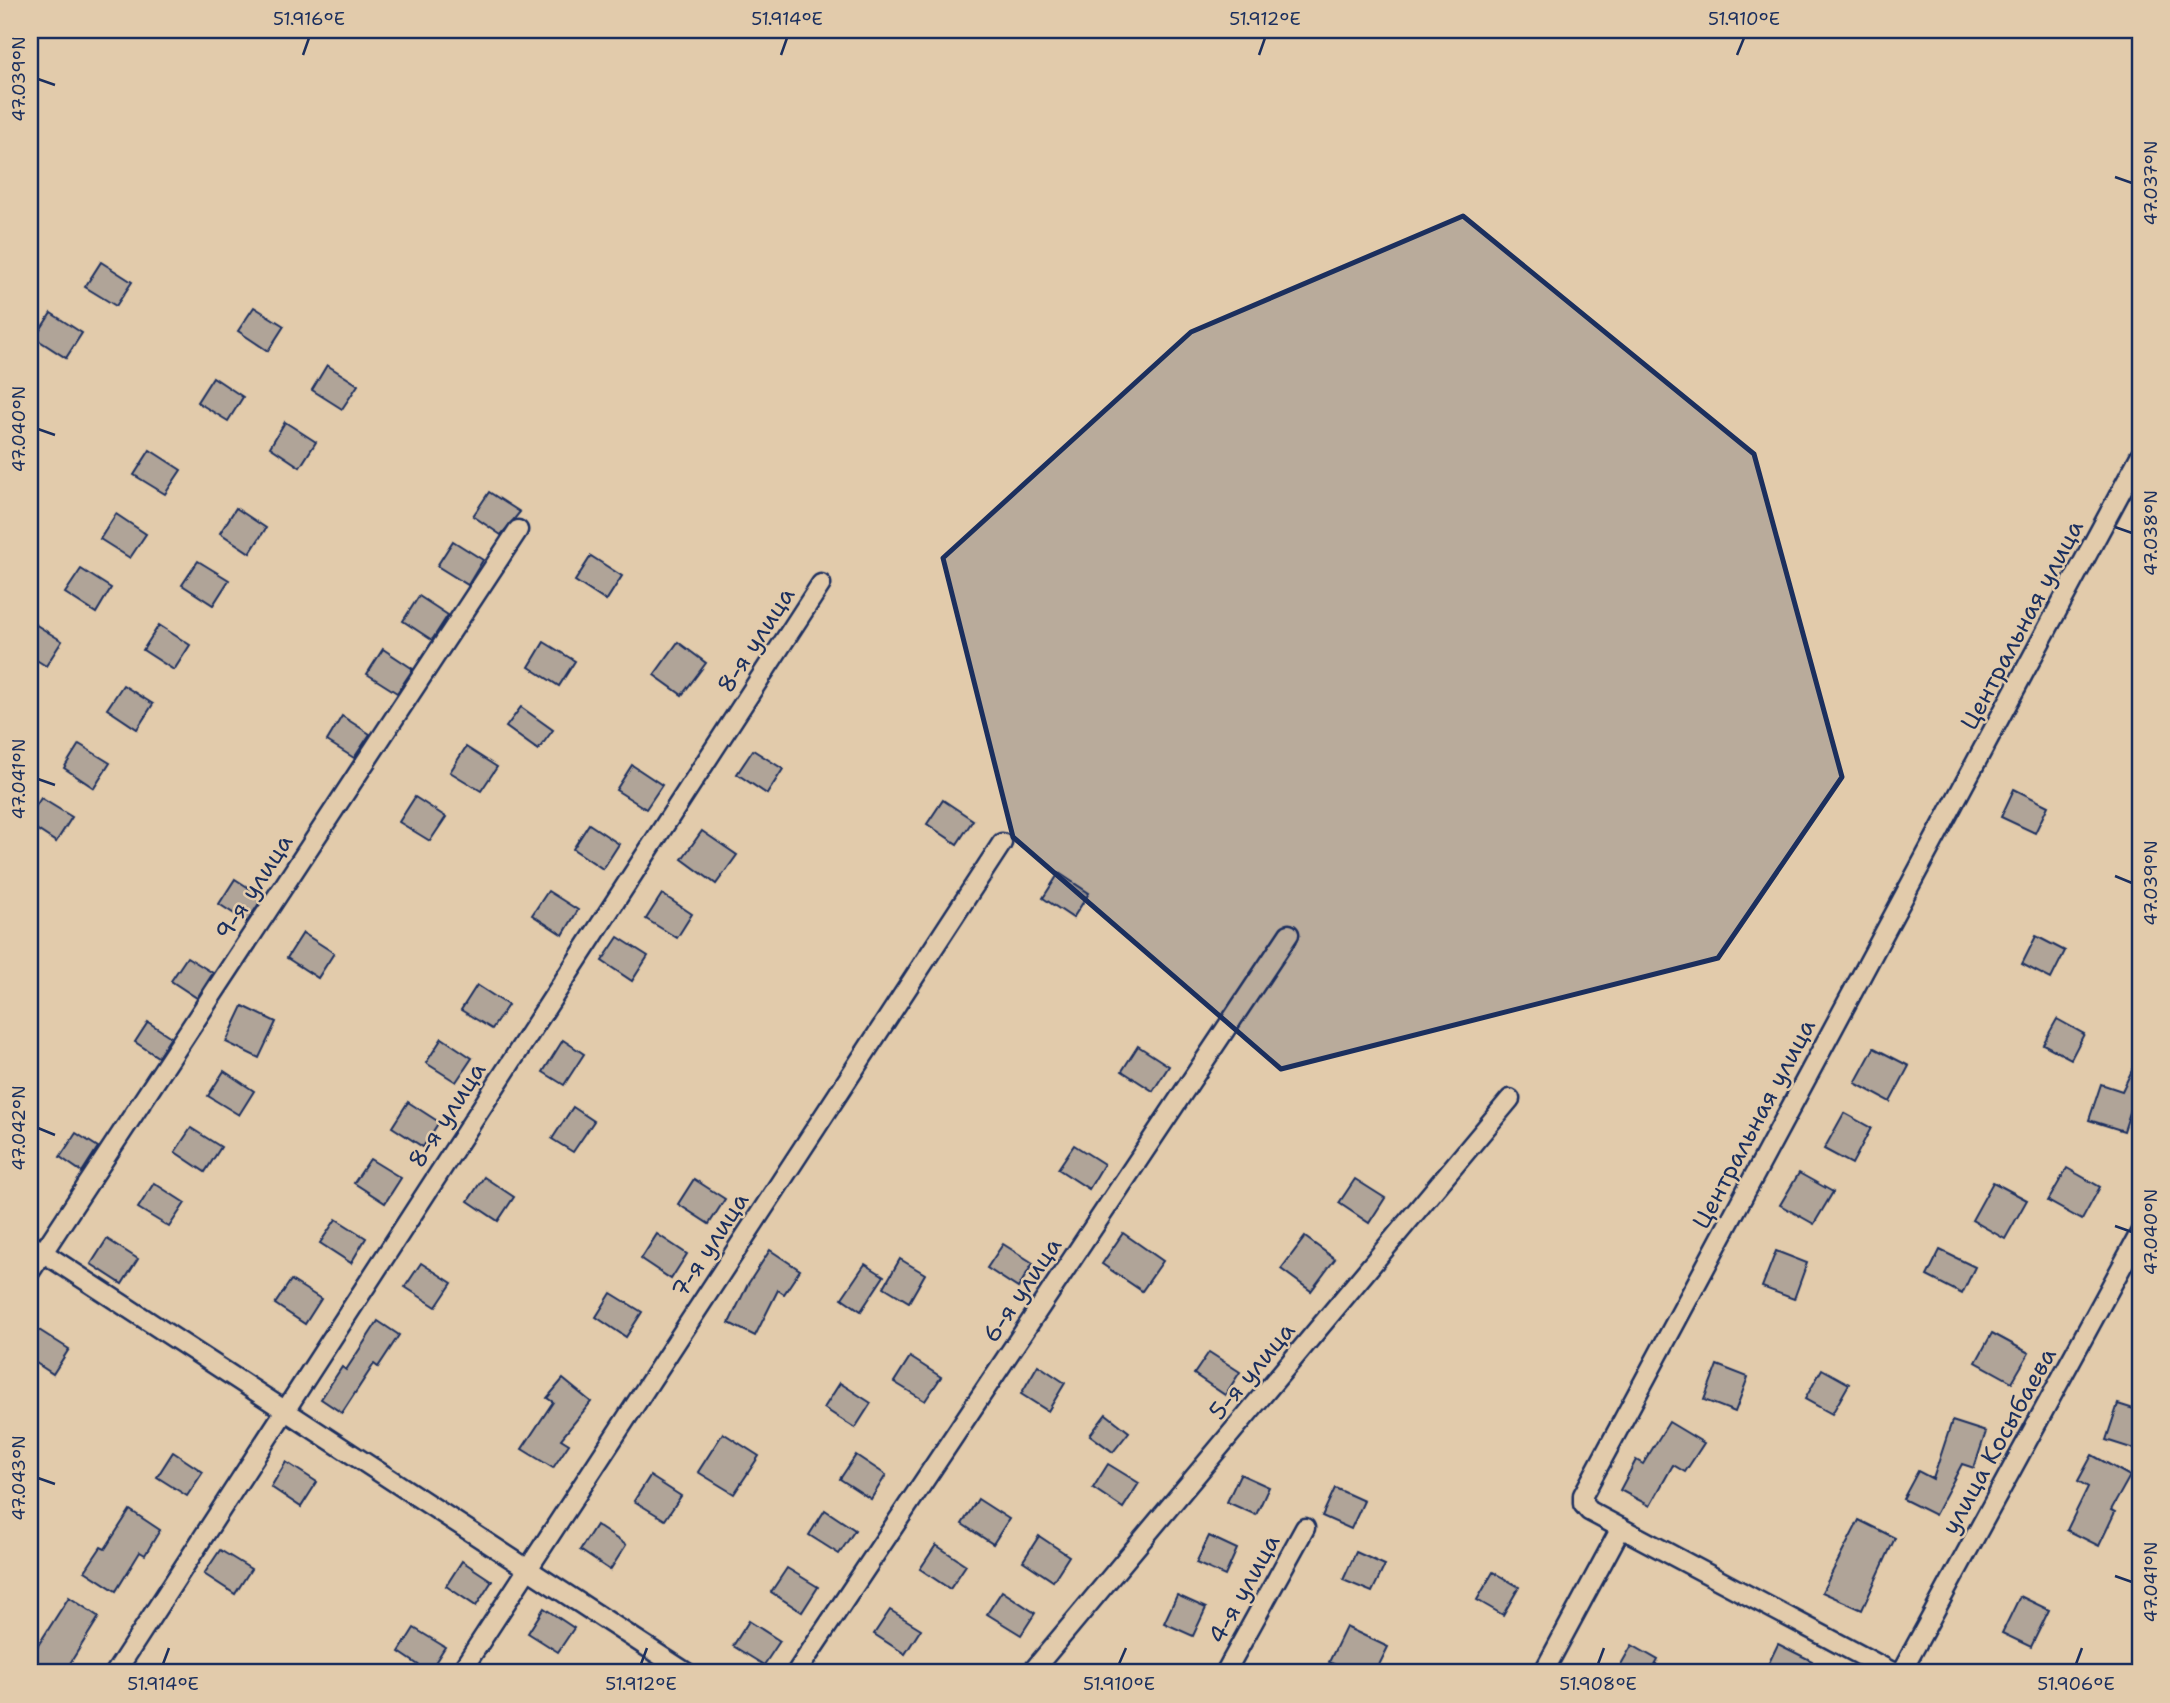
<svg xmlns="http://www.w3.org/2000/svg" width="2170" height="1703" font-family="'Shantell Sans',sans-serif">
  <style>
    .building { fill: #b0a498; stroke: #1b2f5e; stroke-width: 2 }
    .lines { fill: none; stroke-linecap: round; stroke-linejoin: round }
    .minor-casing { stroke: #1b2f5e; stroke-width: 23 }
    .minor { stroke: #e2cbab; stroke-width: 18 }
    .marked { fill: #1b2f5e; fill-opacity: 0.2; stroke: #1b2f5e; stroke-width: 5; stroke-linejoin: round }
    .ticks { fill: none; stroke: #1b2f5e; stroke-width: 2.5 }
    .labels { text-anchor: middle; stroke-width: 5; stroke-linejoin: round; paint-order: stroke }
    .street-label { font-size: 24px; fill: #1b2f5e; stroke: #e2cbab }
    .neatline { fill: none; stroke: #1b2f5e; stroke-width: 2.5 }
    .ticks-label { font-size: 18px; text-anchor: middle; fill: #1b2f5e }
  </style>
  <rect width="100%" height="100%" fill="#e2cbab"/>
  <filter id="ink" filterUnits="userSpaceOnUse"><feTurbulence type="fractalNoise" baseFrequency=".0143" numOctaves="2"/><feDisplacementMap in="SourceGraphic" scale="14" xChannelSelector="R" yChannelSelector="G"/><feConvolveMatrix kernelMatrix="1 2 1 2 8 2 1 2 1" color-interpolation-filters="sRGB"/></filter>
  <g filter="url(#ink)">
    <g class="building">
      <polygon points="101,262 132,282 116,306 85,287"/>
      <polygon points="254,307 284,326 268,351 238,331"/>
      <polygon points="51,313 82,333 66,358 35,338"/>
      <polygon points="327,365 358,385 342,409 312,390"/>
      <polygon points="213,377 243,397 228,421 197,402"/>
      <polygon points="285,422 316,442 300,467 270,447"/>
      <polygon points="150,450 181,470 165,494 134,475"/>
      <polygon points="489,492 520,512 501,535 473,516"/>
      <polygon points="236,508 266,528 250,553 220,533"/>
      <polygon points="116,514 146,534 130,558 100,539"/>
      <polygon points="453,541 483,560 468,585 437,566"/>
      <polygon points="591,556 622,576 606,601 575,581"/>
      <polygon points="198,561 229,580 213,605 182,585"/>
      <polygon points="81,569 111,588 96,613 65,593"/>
      <polygon points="419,596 448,615 432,640 403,621"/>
      <polygon points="30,621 62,641 46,666 30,656"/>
      <polygon points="159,625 190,645 174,670 143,650"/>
      <polygon points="544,642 575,661 559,686 529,667"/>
      <polygon points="678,642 706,663 682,695 654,675"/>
      <polygon points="383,649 413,669 397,693 367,674"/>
      <polygon points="123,685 153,704 137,729 107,709"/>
      <polygon points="521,707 553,730 538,750 506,727"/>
      <polygon points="342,716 370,734 354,758 327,741"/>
      <polygon points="79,744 110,763 94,788 64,768"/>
      <polygon points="466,747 497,767 481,791 450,772"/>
      <polygon points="753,750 783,769 767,794 737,774"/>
      <polygon points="632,765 662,785 646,809 616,790"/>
      <polygon points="2014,789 2048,806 2035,833 2001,817"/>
      <polygon points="415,797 446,817 430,841 399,822"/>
      <polygon points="41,798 72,817 56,842 30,825 30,815"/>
      <polygon points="943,800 973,820 957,844 927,824"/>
      <polygon points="589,824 619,844 603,869 573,849"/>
      <polygon points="702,831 737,855 716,884 682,859"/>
      <polygon points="1059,873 1089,893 1073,918 1043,898"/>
      <polygon points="235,879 263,897 247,922 219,904"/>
      <polygon points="548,891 578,910 563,935 532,915"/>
      <polygon points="662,894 692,914 677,938 646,919"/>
      <polygon points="303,933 334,953 318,978 287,958"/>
      <polygon points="2036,936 2065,951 2051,979 2022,964"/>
      <polygon points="618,937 648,956 632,981 602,961"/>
      <polygon points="187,957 213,973 197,998 171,981"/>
      <polygon points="477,985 508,1005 492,1029 461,1010"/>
      <polygon points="243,1006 276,1022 259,1058 226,1042"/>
      <polygon points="2057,1019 2084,1034 2071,1059 2043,1044"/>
      <polygon points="148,1022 171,1037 158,1057 135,1042"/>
      <polygon points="442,1038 472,1058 456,1082 426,1063"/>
      <polygon points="563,1040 584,1054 564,1085 543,1072"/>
      <polygon points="1138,1046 1169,1066 1153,1091 1122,1071"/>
      <polygon points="1874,1048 1909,1066 1890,1102 1855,1083"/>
      <polygon points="2139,1056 2140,1081 2124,1131 2089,1120 2101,1084 2122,1091"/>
      <polygon points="224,1071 254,1091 239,1115 208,1096"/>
      <polygon points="408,1102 439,1122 423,1147 392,1127"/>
      <polygon points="573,1107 594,1121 573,1152 552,1139"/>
      <polygon points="1844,1113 1871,1128 1852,1164 1824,1149"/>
      <polygon points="191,1128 221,1147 205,1172 175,1152"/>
      <polygon points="76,1133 98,1147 82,1172 60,1157"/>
      <polygon points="1074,1145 1104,1164 1089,1189 1058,1169"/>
      <polygon points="370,1159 401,1178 385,1203 354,1183"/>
      <polygon points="2067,1168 2100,1187 2082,1220 2048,1201"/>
      <polygon points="1799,1173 1833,1192 1814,1224 1780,1205"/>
      <polygon points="484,1177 514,1197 498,1221 468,1201"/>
      <polygon points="694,1179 725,1199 709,1224 678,1204"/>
      <polygon points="1355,1179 1385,1198 1369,1223 1339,1203"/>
      <polygon points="1993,1182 2027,1200 2005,1239 1972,1220"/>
      <polygon points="154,1183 185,1203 169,1227 138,1208"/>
      <polygon points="336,1219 366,1238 351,1263 320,1243"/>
      <polygon points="1123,1233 1163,1261 1142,1291 1102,1264"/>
      <polygon points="657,1234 687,1254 671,1279 641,1259"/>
      <polygon points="1305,1237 1335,1259 1311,1291 1281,1269"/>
      <polygon points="107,1239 138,1259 122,1284 91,1264"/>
      <polygon points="1003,1244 1033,1263 1018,1288 987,1268"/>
      <polygon points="770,1250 800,1270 784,1294 778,1290 755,1336 729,1323 748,1284"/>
      <polygon points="1940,1250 1975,1267 1962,1294 1927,1276"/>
      <polygon points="1776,1251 1807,1263 1794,1299 1762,1287"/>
      <polygon points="900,1259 925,1274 909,1302 884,1287"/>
      <polygon points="421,1263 452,1283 436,1307 405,1287"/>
      <polygon points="865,1264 884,1276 861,1311 842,1298"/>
      <polygon points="291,1280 321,1299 305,1324 275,1304"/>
      <polygon points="611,1293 642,1312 626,1337 596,1317"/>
      <polygon points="378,1321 399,1335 378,1367 374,1364 342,1413 321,1399 342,1367 346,1370"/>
      <polygon points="39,1330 69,1349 53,1374 30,1359 30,1343"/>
      <polygon points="1992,1333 2029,1353 2012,1382 1976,1362"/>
      <polygon points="1209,1352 1240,1372 1225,1395 1194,1374"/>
      <polygon points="910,1357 941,1377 925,1401 894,1382"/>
      <polygon points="1038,1365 1065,1383 1048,1411 1021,1394"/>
      <polygon points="1717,1365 1748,1377 1735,1412 1704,1400"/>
      <polygon points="1822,1369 1849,1384 1832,1414 1805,1399"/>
      <polygon points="563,1379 591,1402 561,1439 569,1444 553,1468 522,1449 553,1402 547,1398"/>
      <polygon points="840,1383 871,1403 855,1428 824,1408"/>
      <polygon points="2118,1404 2140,1411 2140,1451 2106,1440"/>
      <polygon points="1106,1414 1129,1432 1113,1452 1090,1435"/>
      <polygon points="1952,1421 1986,1432 1974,1468 1962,1464 1935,1515 1903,1499 1918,1471 1933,1479"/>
      <polygon points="1669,1422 1704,1443 1685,1472 1673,1465 1650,1506 1620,1490 1636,1460 1643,1464"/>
      <polygon points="723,1433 759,1456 734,1494 698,1472"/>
      <polygon points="173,1452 203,1472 187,1496 157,1477"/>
      <polygon points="856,1455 886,1475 871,1499 840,1479"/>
      <polygon points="2092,1455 2130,1476 2111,1510 2115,1512 2099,1546 2067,1530 2088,1487 2078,1481"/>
      <polygon points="286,1462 317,1482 301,1507 271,1487"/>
      <polygon points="1108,1464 1139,1483 1123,1508 1093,1488"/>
      <polygon points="1240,1474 1269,1487 1256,1515 1227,1502"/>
      <polygon points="650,1476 681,1496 665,1520 634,1501"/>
      <polygon points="1335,1488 1364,1501 1351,1529 1322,1516"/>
      <polygon points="978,1499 1009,1519 993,1544 962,1524"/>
      <polygon points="130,1510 160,1530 145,1555 140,1552 116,1591 85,1571 101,1547 105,1549"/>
      <polygon points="825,1510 855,1530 839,1554 809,1535"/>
      <polygon points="1859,1520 1895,1538 1862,1610 1822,1592"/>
      <polygon points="596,1525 626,1545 610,1570 580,1550"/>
      <polygon points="1039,1536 1069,1556 1053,1581 1023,1561"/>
      <polygon points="1209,1536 1237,1549 1225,1576 1196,1563"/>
      <polygon points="936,1545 966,1565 950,1589 920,1569"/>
      <polygon points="220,1550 251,1569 235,1594 204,1574"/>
      <polygon points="1356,1552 1385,1565 1372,1592 1343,1580"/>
      <polygon points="462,1561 492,1581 476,1606 446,1586"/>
      <polygon points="787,1568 818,1587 802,1612 771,1592"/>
      <polygon points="1493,1572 1519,1587 1503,1615 1477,1600"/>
      <polygon points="1002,1591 1035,1613 1021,1635 987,1614"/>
      <polygon points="1177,1595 1206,1608 1193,1636 1164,1623"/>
      <polygon points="2020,1596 2049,1610 2031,1647 2002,1633"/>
      <polygon points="69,1597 99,1617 64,1673 55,1673 30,1658"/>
      <polygon points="544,1608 574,1628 558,1652 528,1633"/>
      <polygon points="890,1610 921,1629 905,1654 874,1634"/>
      <polygon points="749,1621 780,1641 764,1665 733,1646"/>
      <polygon points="1346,1627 1388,1647 1375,1673 1353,1673 1329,1662"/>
      <polygon points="414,1628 445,1647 429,1672 399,1652"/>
      <polygon points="1778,1644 1812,1661 1806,1673 1764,1673"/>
      <polygon points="1632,1645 1658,1660 1651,1673 1616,1673"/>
    </g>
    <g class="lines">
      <g class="minor-casing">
        <g id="minor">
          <polyline points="30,1244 687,1673"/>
          <polyline points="30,1272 518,530"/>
          <polyline points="115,1673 821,584"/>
          <polyline points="460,1673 1002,843"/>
          <polyline points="796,1673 1289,934"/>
          <polyline points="1031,1673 1510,1099"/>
          <polyline points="1225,1673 1305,1528"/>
          <polyline points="1543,1673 1621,1528"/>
          <polyline points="1894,1673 1589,1511 1583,1504 1583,1495 2140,456"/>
          <polyline points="1901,1673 2140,1233"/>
        </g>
      </g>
      <use href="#minor" class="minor"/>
    </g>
  </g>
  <path class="marked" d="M 1463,216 L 1754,454 L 1842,777 L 1718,958 L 1281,1069 L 1013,837 L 943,558 L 1191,332 Z"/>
  <path class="ticks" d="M 303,55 L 309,38M 781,55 L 787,38M 1259,55 L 1265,38M 1737,55 L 1744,38M 38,79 L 55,85M 2115,177 L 2132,183M 38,429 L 55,435M 2115,527 L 2132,533M 38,779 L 55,785M 2115,876 L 2132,883M 38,1128 L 55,1135M 2115,1226 L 2132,1232M 38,1478 L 55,1484M 2115,1576 L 2132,1582M 163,1664 L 169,1648M 641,1664 L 647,1648M 1119,1664 L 1126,1648M 1598,1664 L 1604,1648M 2076,1664 L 2082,1648"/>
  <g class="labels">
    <g class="street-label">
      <text transform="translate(2022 625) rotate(-62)" y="8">Центральная улица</text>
      <text transform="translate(756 640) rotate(-57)" y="8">8-я улица</text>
      <text transform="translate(254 887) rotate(-57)" y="8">9-я улица</text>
      <text transform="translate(447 1115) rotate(-57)" y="8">8-я улица</text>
      <text transform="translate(1754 1124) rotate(-62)" y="8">Центральная улица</text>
      <text transform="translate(710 1245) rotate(-57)" y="8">7-я улица</text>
      <text transform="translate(1022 1290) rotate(-56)" y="8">6-я улица</text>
      <text transform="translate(1252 1371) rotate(-50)" y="8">5-я улица</text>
      <text transform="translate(1999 1441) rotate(-61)" y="8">улица Косыбаева</text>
      <text transform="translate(1244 1589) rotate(-61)" y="8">4-я улица</text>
    </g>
  </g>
  <rect width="2170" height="1703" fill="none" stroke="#e2cbab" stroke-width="77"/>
  <rect x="38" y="38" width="2094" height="1626" class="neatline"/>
  <g class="ticks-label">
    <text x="309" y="25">51.916°E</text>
    <text x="787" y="25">51.914°E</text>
    <text x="1265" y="25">51.912°E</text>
    <text x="1744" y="25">51.910°E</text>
    <text transform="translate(19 79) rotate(-90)" y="6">47.039°N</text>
    <text transform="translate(2151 183) rotate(-90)" y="6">47.037°N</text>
    <text transform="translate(19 429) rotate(-90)" y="6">47.040°N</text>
    <text transform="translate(2151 533) rotate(-90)" y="6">47.038°N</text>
    <text transform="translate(19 779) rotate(-90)" y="6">47.041°N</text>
    <text transform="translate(2151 883) rotate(-90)" y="6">47.039°N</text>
    <text transform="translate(19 1128) rotate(-90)" y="6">47.042°N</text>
    <text transform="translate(2151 1232) rotate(-90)" y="6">47.040°N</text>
    <text transform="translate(19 1478) rotate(-90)" y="6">47.043°N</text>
    <text transform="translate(2151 1582) rotate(-90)" y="6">47.041°N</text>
    <text x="163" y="1690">51.914°E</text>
    <text x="641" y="1690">51.912°E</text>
    <text x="1119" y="1690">51.910°E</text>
    <text x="1598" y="1690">51.908°E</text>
    <text x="2076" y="1690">51.906°E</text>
  </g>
</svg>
